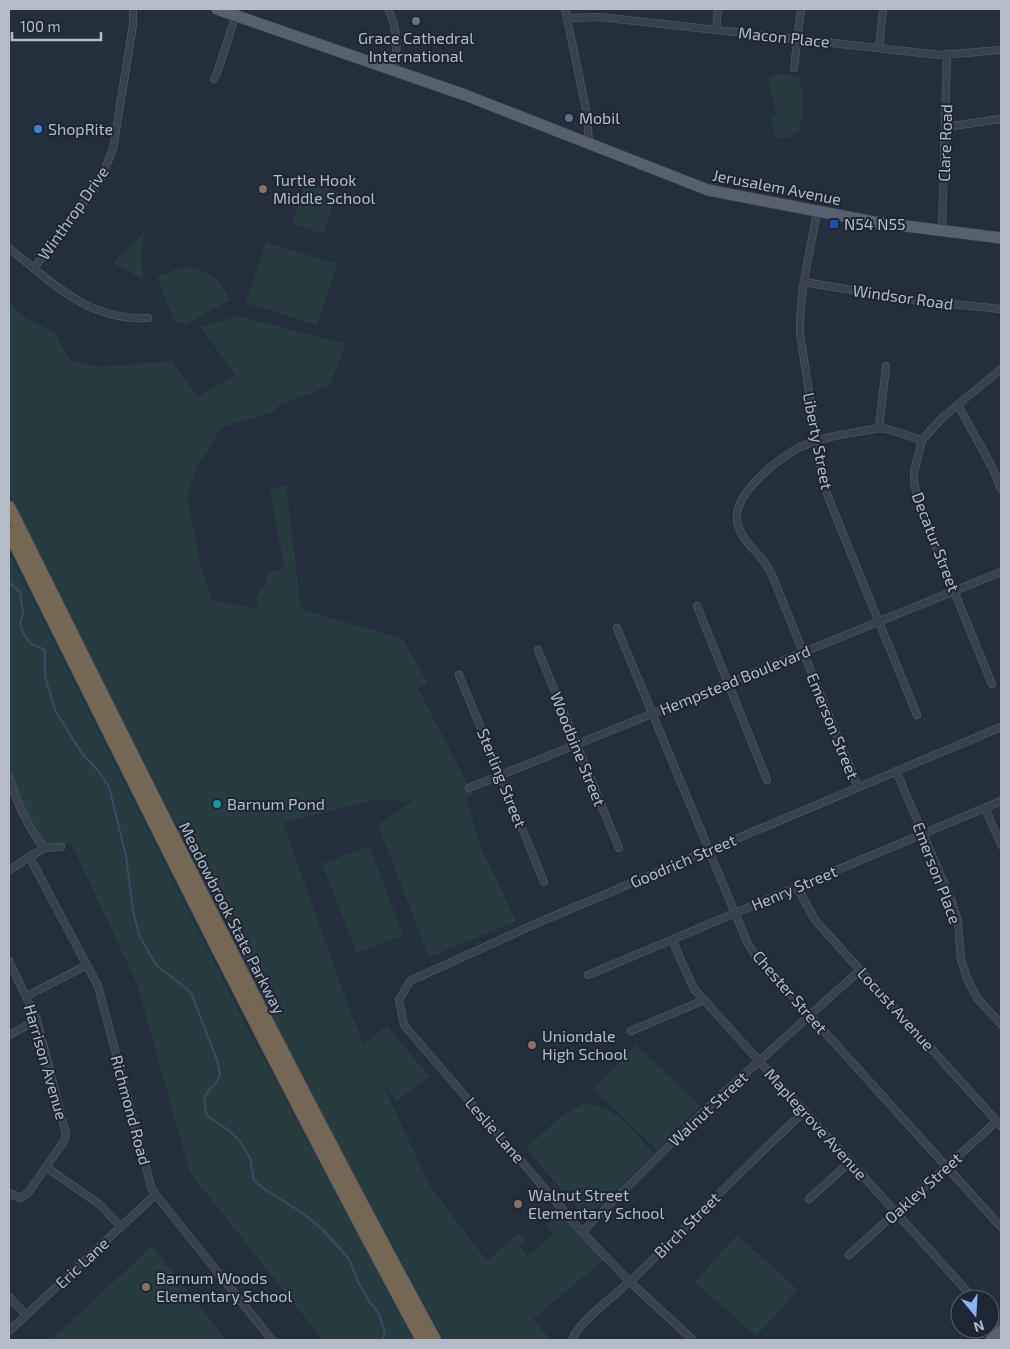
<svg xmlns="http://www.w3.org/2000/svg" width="1010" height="1349" font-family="'Exo 2',sans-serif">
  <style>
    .green { fill: #263c3f }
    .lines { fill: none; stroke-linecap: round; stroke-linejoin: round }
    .stream { stroke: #394c67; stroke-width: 2 }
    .minor-casing { stroke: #565f6c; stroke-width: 8 }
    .primary-casing { stroke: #414a57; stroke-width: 12 }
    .motorway-casing { stroke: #434c59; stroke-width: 14 }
    .minor { stroke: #38414e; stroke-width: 7 }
    .primary { stroke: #56606e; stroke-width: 11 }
    .motorway { stroke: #746855; stroke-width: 12 }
    .worship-dot { fill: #6b7280; stroke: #1d2633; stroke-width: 2 }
    .service-dot { fill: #5c6f8a; stroke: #1d2633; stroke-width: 2 }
    .shop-dot { fill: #3f7fe0; stroke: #1d2633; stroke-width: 2 }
    .education-dot { fill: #8d6e63; stroke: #1d2633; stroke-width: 2 }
    .transit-dot { fill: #1a4fb4; stroke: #1d2633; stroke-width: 2 }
    .culture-dot { fill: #0f9aa8; stroke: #1d2633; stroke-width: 2 }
    .labels { text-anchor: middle; stroke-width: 4; stroke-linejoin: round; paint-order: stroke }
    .street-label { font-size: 16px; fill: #b4bcc9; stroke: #1d2633 }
    .poi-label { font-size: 16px; fill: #b4bcc9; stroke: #1d2633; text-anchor: start }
  </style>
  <rect width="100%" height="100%" fill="#242f3e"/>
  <g class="green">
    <path d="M 782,73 L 799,78 C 805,99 804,111 799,132 L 790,137 L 776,138 L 771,119 L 776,114 L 768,79 Z"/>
    <polygon points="306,181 338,192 323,234 292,223"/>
    <polygon points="144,232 141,254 143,279 113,263"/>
    <polygon points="266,242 337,264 317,325 246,303"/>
    <path d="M 191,267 C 216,276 218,277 230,300 L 186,324 L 175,322 L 157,277 L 176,269 Z"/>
    <polygon points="9,302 24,317 54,332 70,360 100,367 172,361 198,397 235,375 201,327 238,316 346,344 329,386 280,405 272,412 222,427 197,466 187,496 201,566 212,600 258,609 256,597 264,585 269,573 284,567 270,489 286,485 301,609 403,639 428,684 418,688 473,795 466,797 481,848 516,921 429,957 378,825 413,801 373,800 283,823 352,1016 364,1044 387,1026 429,1076 397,1101 383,1085 430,1186 487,1261 519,1233 526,1240 519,1246 528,1256 554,1234 546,1225 563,1210 606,1258 533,1319 551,1340 444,1340 313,1098 9,492"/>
    <polygon points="9,552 237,1008 413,1340 323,1340 190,1173 137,984 71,843 61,847 44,848 31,831 9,777"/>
    <polygon points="369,846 403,935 357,953 322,864"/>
    <polygon points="636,1045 700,1106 657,1150 593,1089"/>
    <path d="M 586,1103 C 621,1111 632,1128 653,1154 L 587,1219 L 526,1148 L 564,1114 Z"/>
    <polygon points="737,1235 798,1290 756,1336 695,1282"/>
    <polygon points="152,1246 226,1340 51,1340 64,1328"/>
  </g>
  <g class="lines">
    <polyline class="stream" points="9,582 20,592 23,613 20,624 24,635 30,643 45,650 45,677 56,712 81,752 100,773 109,787 126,856 133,911 139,935 156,965 187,989 192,995 218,1063 220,1075 217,1082 208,1091 204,1100 206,1114 210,1118 231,1132 242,1144 250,1158 254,1180 264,1189 301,1212 322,1229 349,1259 358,1282 369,1301 379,1314 385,1333 382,1340"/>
    <g class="minor-casing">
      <g id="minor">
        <path d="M 388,9 C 398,29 398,48 394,70"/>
        <polyline points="565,9 587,114 589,143"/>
        <polyline points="567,18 600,17 940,55 1001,50"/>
        <polyline points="716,30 718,9"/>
        <polyline points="879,48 883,9"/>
        <polyline points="794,68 801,9"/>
        <polyline points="214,79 217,73 236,15"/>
        <polyline points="945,127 1001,119"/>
        <path d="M 817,212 C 810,252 799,293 800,334 L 823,482 L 830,502 L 917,715"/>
        <polyline points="942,231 947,54"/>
        <path d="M 9,248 C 51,282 89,321 148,318"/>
        <polyline points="34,268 100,181 113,149 133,25 133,9"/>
        <polyline points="804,282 903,299 1001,309"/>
        <polyline points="958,405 992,467 1001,489"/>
        <polyline points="879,428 886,366"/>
        <polyline points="697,606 767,780"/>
        <polyline points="617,628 747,942 755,955 1001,1227"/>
        <polyline points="538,650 619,848"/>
        <polyline points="459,675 544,882"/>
        <polyline points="992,684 922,513 917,497 914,481 914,472 922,440 943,417 1001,369"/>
        <polyline points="896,771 951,899 958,921 961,960 968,981 978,999 1001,1024"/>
        <path d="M 9,777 C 17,803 27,826 44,848"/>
        <path d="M 858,787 L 772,575 C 769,570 766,564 762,559 C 752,547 740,537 737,521 C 733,493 782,454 805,445 C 828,435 855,433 879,428 L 887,429 L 922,440"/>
        <polyline points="469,788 1001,572"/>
        <polyline points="985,808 1001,845"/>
        <polyline points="29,856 98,986 152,1190 272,1340"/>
        <polyline points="9,870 44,848 61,847"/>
        <polyline points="797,887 815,920 1001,1126"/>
        <polyline points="672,940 694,989 974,1299"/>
        <polyline points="9,961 37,1020 66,1134 64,1141 28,1193 20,1198 9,1193"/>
        <polyline points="588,975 1001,801"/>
        <polyline points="27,996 87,965"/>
        <polyline points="631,1031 704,1000"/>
        <polyline points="9,1035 37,1020"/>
        <polyline points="46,1167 99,1204 121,1227"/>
        <polyline points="809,1199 850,1162"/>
        <polyline points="582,1232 707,1108 860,970"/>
        <polyline points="849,1255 997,1121"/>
        <polyline points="9,1297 26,1315"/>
        <polyline points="990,1317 1001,1329"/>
        <polyline points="9,1331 155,1195"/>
        <path d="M 572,1340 C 578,1321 625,1288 641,1271 C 696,1218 748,1163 805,1111"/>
        <polyline points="693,1340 630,1282 582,1232 404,1025 399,1000 410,981 535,924 1001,727"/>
      </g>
    </g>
    <g class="primary-casing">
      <g id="primary">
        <polyline points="217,9 465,95 708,190 874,222 1001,238"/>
        <polyline points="991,1340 1001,1331"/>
      </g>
    </g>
    <g class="motorway-casing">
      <g id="motorway">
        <path d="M 9,507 C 148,786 286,1066 435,1340"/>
        <path d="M 9,532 C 144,803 278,1074 422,1340"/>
      </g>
    </g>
    <use href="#minor" class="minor"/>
    <use href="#primary" class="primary"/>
    <use href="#motorway" class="motorway"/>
  </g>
  <circle class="worship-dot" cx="416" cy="21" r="5"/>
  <circle class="service-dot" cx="569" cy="118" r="5"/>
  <circle class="shop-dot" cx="38" cy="129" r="5"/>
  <g class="education-dot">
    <circle cx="263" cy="189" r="5"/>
    <circle cx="532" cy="1045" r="5"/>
    <circle cx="518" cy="1204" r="5"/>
    <circle cx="146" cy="1287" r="5"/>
  </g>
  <rect class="transit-dot" x="829" y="219" width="10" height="10" rx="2.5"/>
  <circle class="culture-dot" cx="217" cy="804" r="5"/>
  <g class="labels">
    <g class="street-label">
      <text transform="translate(784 37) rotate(6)" y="6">Macon Place</text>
      <text transform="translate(945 143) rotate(-88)" y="6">Clare Road</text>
      <text transform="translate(777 187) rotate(11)" y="6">Jerusalem Avenue</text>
      <text transform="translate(73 213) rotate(-55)" y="6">Winthrop Drive</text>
      <text transform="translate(903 297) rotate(8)" y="6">Windsor Road</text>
      <text transform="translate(818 441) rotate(79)" y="6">Liberty Street</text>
      <text transform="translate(936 542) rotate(69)" y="6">Decatur Street</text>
      <text transform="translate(735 680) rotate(-22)" y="6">Hempstead Boulevard</text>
      <text transform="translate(833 726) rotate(68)" y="6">Emerson Street</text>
      <text transform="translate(578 749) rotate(68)" y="6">Woodbine Street</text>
      <text transform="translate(502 778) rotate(68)" y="6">Sterling Street</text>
      <text transform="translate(683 861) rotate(-23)" y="6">Goodrich Street</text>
      <text transform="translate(937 873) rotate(69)" y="6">Emerson Place</text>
      <text transform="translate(794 888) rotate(-23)" y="6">Henry Street</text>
      <text transform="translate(232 918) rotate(63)" y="6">Meadowbrook State Parkway</text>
      <text transform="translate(790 992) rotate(49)" y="6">Chester Street</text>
      <text transform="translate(896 1009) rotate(48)" y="6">Locust Avenue</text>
      <text transform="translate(46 1062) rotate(74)" y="6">Harrison Avenue</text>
      <text transform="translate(708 1109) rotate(-43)" y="6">Walnut Street</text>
      <text transform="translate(131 1110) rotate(75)" y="6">Richmond Road</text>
      <text transform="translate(816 1124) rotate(48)" y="6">Maplegrove Avenue</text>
      <text transform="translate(495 1130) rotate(49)" y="6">Leslie Lane</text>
      <text transform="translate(923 1188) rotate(-42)" y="6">Oakley Street</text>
      <text transform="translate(687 1225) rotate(-45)" y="6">Birch Street</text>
      <text transform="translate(82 1263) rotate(-43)" y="6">Eric Lane</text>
    </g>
    <g class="poi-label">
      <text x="416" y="44" text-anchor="middle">Grace Cathedral<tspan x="416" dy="18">International</tspan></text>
      <text x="579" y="124">Mobil</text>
      <text x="48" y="135">ShopRite</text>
      <text x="273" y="186">Turtle Hook<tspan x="273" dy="18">Middle School</tspan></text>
      <text x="844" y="230">N54 N55</text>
      <text x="227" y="810">Barnum Pond</text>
      <text x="542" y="1042">Uniondale<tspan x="542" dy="18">High School</tspan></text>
      <text x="528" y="1201">Walnut Street<tspan x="528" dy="18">Elementary School</tspan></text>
      <text x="156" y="1284">Barnum Woods<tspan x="156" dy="18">Elementary School</tspan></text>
    </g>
  </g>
  <rect width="1010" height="1349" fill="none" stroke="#b4bcc9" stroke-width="20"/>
  <g transform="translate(975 1314) rotate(162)"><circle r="24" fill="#1d2633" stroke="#59626f"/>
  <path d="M0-4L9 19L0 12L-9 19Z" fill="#8ab4f8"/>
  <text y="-8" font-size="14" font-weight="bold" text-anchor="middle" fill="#b4bcc9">N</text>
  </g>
  <path d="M12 32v8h89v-8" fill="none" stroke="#b4bcc9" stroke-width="2.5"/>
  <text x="20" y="32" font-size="15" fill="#b4bcc9" stroke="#1d2633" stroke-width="4" paint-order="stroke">100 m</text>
</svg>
